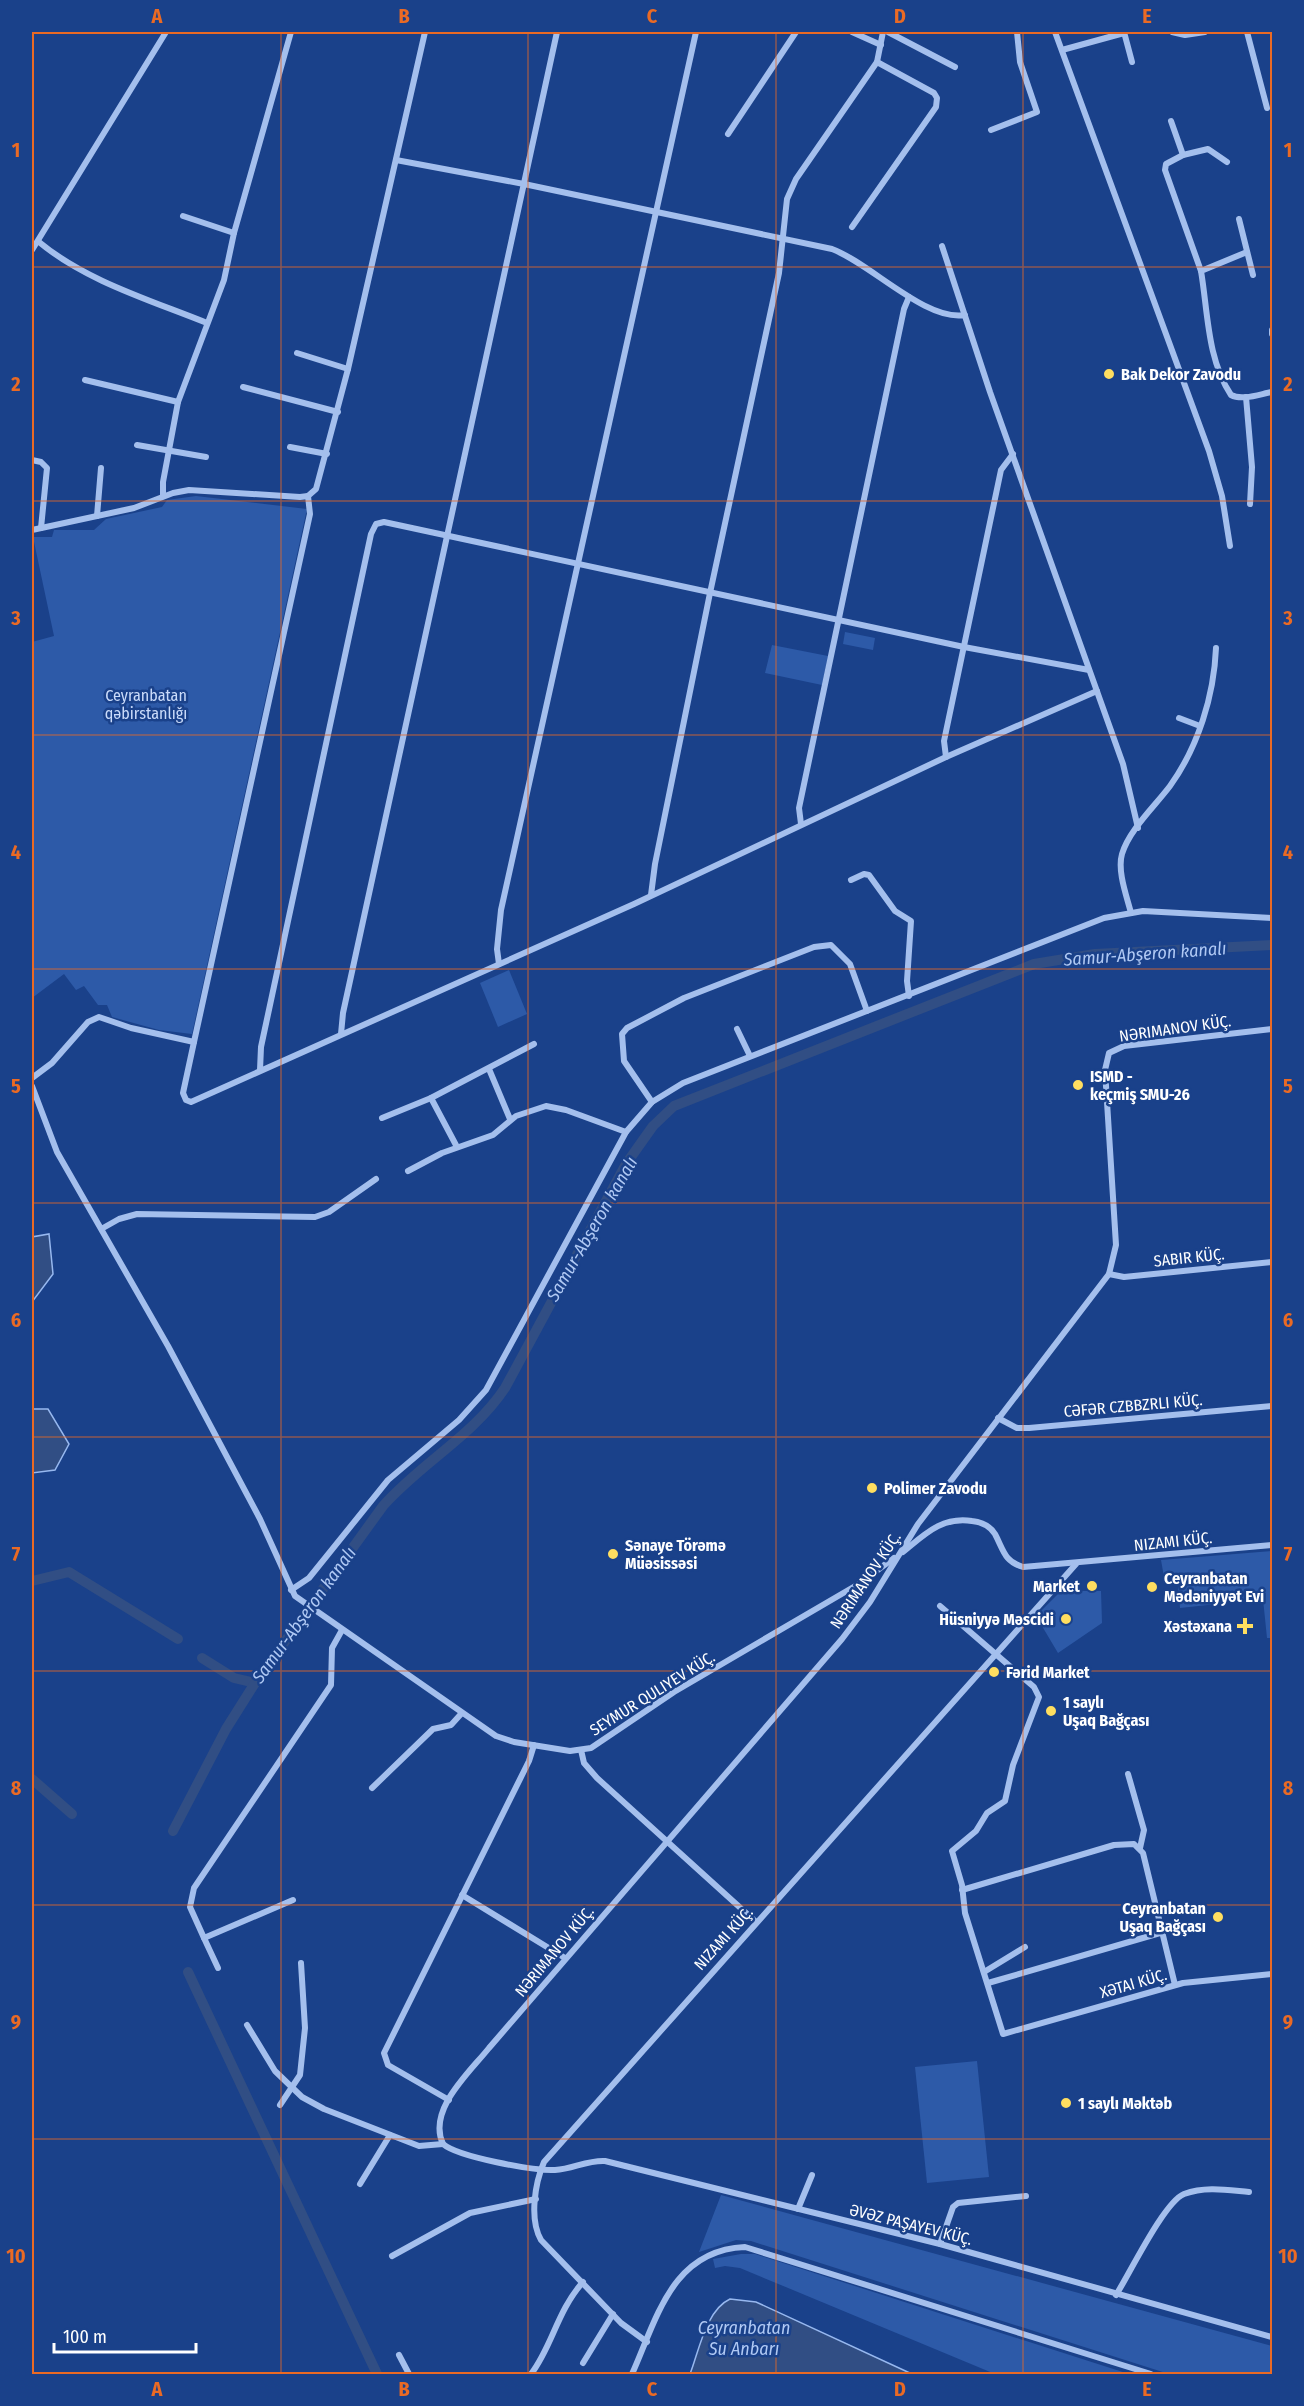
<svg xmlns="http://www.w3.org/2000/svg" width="1304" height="2406" font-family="'Fira Sans Condensed',sans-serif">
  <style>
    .green { fill: #2d5aa8 }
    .water { fill: #314e84; stroke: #97b8ef; stroke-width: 1.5 }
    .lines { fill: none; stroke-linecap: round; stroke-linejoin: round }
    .canal { stroke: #314e84; stroke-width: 10 }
    .minor { stroke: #a4bfed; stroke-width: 6 }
    .grid { fill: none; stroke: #ea6a24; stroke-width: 1.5; stroke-opacity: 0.55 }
    .poi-dot { fill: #ffde60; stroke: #1a418a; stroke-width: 2 }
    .labels { text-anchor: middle; stroke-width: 5; stroke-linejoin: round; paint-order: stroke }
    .poi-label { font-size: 16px; font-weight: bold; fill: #fff; stroke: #1a418a; text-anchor: start }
    .park-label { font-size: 16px; fill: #cadbfa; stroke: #1a418a }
    .street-label { font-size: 16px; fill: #fff; stroke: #1a418a }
    .water-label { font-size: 18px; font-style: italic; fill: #b0c9f4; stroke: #1a418a }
    .neatline { fill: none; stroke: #ea6a24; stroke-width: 2 }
    .grid-label { font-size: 20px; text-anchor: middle; font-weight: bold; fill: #ea6a24 }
  </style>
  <rect width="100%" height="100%" fill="#1a418a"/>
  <g class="green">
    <polygon points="196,496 307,509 192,1034 159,1030 112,1017 107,1005 98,1005 84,986 76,990 64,974 32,998 32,642 54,636 33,537 52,537 54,530 94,530 106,519 162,507 167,500"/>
    <polygon points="845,632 875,638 873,650 843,644"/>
    <polygon points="772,645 828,656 822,685 765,673"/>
    <polygon points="509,970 527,1014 498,1027 480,983"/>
    <polygon points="1272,1551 1272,1638 1267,1638 1263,1599 1180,1608 1177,1576 1164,1577 1161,1560"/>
    <polygon points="1064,1588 1072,1591 1101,1591 1102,1623 1058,1653 1036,1616"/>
    <polygon points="977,2061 989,2177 927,2183 915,2067"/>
    <polygon points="721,2195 1272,2346 1272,2374 1169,2374 751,2241 736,2240 699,2252"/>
    <polygon points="741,2254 755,2254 1129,2374 995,2374 740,2268 725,2266 715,2268 713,2259"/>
  </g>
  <g class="water">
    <polygon points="49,1234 53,1274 32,1302 32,1237"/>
    <polygon points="32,1409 48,1409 69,1444 55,1470 32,1473"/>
    <path d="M 730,2299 L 756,2302 L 912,2374 L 690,2374 C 699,2351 706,2310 730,2299 Z"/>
  </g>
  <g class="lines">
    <g class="canal">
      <polyline points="32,1581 69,1572 178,1639"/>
      <polyline points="202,1658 234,1678 255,1683"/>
      <polyline points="32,1779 72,1814"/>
      <path d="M 173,1831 L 226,1729 L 255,1683 L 383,1506 C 421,1463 473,1436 505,1388 L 626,1164 L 653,1126 L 674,1106 L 1034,964 L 1095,954 L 1272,945"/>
      <polyline points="188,1972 377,2374"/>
    </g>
    <g class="minor">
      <polyline points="852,32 881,45"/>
      <polyline points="888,32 955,67"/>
      <polyline points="1055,32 1209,451 1222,496 1230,546"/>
      <polyline points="1124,32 1132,62"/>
      <polyline points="1172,32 1185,35 1205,32"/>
      <polyline points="1247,32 1267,108"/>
      <polyline points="1062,50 1124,33"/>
      <polyline points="1171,121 1183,155"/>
      <polyline points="991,130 1037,112 1020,62 1017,32"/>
      <polyline points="728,134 796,32"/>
      <path d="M 396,160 L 524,184 L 832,249 C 870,263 926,322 965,315"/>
      <polyline points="183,216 234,233"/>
      <polyline points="1239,219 1253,275"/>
      <polyline points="852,227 936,107 937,98 934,93 877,62"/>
      <path d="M 39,242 C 86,281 150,300 207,323"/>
      <polyline points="942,246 990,392 1123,764 1138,828"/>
      <polyline points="32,250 166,32"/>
      <path d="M 1247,252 L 1201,271 C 1208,312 1207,359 1231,395 C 1242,401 1260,394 1272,392"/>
      <polyline points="1201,271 1165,170 1166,164 1183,155 1208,149 1227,162"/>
      <polyline points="1272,330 1272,334"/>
      <polyline points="297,353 348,369"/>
      <polyline points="85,380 178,402"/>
      <polyline points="243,387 338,412"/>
      <polyline points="1246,397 1252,467 1250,504"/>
      <polyline points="137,445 206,457"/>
      <polyline points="290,447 327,454"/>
      <polyline points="32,460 41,462 47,468 41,528"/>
      <polyline points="163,496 163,482 178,402 224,280 234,233 291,32"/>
      <polyline points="97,516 101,468"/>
      <polyline points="32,530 134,508 173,493 189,490 300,497 308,496 316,489 348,369 425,32"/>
      <polyline points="1179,718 1200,726"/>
      <polyline points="946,757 944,741 1001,470 1013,454"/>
      <polyline points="801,824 799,808 904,309 909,297"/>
      <polyline points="851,880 864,874 869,875 895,911 911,921 907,981 909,996"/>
      <polyline points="651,895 655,864 710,593 779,273 787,199 796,179 877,62 883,32"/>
      <path d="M 1131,913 C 1127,897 1117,871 1122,854 C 1129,830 1155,806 1170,786 C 1198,747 1214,696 1216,648"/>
      <polyline points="499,964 497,949 501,910 696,32"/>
      <polyline points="737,1029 750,1056"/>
      <path d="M 1272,1029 L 1124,1046 L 1109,1053 L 1105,1070 L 1116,1245 L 1109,1274 L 918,1524 L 870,1602 L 842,1639 L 489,2048 C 469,2073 427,2110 443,2144 C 458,2157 534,2171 555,2170 C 573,2169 587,2160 605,2161 L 940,2244 L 1272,2337"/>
      <polyline points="341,1034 343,1013 557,32"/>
      <polyline points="194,1042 183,1093 186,1100 191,1102 634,904 946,757 1097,691"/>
      <polyline points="489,1069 510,1119"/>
      <polyline points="260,1070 261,1047 371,534 376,524 384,522 964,647 1089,670"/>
      <polyline points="32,1078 52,1063 88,1022 99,1017 131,1028 194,1042 310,514 308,496"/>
      <polyline points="32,1086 57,1152 168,1346 260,1519 295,1596 496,1736 514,1742 570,1751 591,1748 674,1692 857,1585 894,1558"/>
      <polyline points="431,1098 457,1147"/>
      <polyline points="652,1102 624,1061 622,1034 627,1028 684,998 814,947 831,945 850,964 867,1011"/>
      <polyline points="382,1118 431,1098 534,1044"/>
      <polyline points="408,1171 442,1153 493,1135 516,1116 546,1106 566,1110 626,1132"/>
      <polyline points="103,1228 119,1219 137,1214 315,1217 329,1212 376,1179"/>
      <polyline points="1109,1274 1124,1277 1272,1262"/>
      <polyline points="998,1418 1017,1428 1029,1428 1272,1406"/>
      <path d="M 903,1552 C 924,1535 942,1516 972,1521 C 981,1522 990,1526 995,1534 C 1004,1551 1004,1561 1023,1567 L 1272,1545"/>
      <polyline points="291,1590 309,1578 388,1480 459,1420 486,1390 626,1132 652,1102 683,1083 1104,918 1143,911 1272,918"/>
      <polyline points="940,1606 1034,1687 1039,1697 1013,1765 1005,1801 987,1813 976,1831 952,1851 962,1885 965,1913 1003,2034 1183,1983 1272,1974"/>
      <polyline points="581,1750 584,1763 597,1778 756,1922"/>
      <polyline points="1128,1774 1144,1830 1140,1848"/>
      <polyline points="372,1788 433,1729 451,1725 461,1714"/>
      <polyline points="962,1890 1114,1845 1134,1844 1143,1853 1175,1985"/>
      <polyline points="462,1895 565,1958"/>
      <polyline points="293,1900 204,1938 190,1907 194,1888 331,1685 332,1648 342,1630"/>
      <polyline points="204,1938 218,1968"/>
      <polyline points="984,1972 1025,1947"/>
      <polyline points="988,1983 1160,1933"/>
      <polyline points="247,2025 275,2071 302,2097 324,2109 419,2146 443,2144"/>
      <polyline points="449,2100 388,2065 384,2053 529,1761 534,1745"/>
      <polyline points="280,2105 300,2075 305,2028 301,1963"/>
      <polyline points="360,2184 390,2135"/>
      <polyline points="798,2209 812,2175"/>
      <polyline points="940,2244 953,2207 958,2203 1026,2196"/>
      <polyline points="392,2256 470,2213 536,2199"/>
      <path d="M 1116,2295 C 1129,2275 1164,2202 1184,2194 C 1206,2186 1227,2190 1249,2192"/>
      <path d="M 647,2342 L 621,2323 L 541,2240 C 529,2219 535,2183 544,2162 L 1076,1564"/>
      <polyline points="399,2355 409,2374"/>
      <polyline points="583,2363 613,2314"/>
      <path d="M 531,2374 C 552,2347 557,2311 583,2282"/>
      <path d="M 632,2374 C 657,2318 672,2250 745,2247 L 1151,2374"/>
    </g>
  </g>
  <path class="grid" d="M 281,32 L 281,2374M 528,32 L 528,2374M 776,32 L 776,2374M 1023,32 L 1023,2374M 32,267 L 1272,267M 32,501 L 1272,501M 32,735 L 1272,735M 32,969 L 1272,969M 32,1203 L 1272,1203M 32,1437 L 1272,1437M 32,1671 L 1272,1671M 32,1905 L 1272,1905M 32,2139 L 1272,2139"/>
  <g class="poi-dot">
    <circle cx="1109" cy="374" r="6"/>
    <circle cx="1078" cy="1085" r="6"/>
    <circle cx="872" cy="1488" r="6"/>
    <circle cx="613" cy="1554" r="6"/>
    <circle cx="1092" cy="1586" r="6"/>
    <circle cx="1152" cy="1587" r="6"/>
    <circle cx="1066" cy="1619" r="6"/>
    <path d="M1242 1617h6v6h6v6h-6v6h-6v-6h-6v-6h6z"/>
    <circle cx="994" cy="1672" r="6"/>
    <circle cx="1051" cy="1711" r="6"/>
    <circle cx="1218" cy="1917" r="6"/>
    <circle cx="1066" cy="2103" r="6"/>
  </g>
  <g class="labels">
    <g class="poi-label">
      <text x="1121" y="380">Bak Dekor Zavodu</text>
      <text x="1090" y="1082">ISMD -<tspan x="1090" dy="18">keçmiş SMU-26</tspan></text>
      <text x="884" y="1494">Polimer Zavodu</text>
      <text x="625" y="1551">Sənaye Törəmə<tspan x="625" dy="18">Müəsissəsi</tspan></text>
      <text x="1164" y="1584">Ceyranbatan<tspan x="1164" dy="18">Mədəniyyət Evi</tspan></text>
      <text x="1080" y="1592" text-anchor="end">Market</text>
      <text x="1054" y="1625" text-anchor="end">Hüsniyyə Məscidi</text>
      <text x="1232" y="1632" text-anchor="end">Xəstəxana</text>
      <text x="1006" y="1678">Fərid Market</text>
      <text x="1063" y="1708">1 saylı<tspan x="1063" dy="18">Uşaq Bağçası</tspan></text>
      <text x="1206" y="1914" text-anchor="end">Ceyranbatan<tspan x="1206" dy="18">Uşaq Bağçası</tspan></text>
      <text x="1078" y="2109">1 saylı Məktəb</text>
    </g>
    <g class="park-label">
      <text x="146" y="701">Ceyranbatan<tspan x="146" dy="18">qəbirstanlığı</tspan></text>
    </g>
    <g class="street-label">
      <text transform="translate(1175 1028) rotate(-8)" y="6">NƏRIMANOV KÜÇ.</text>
      <text transform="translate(1189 1257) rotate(-6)" y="6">SABIR KÜÇ.</text>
      <text transform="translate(1133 1405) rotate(-5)" y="6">CƏFƏR CZBBZRLI KÜÇ.</text>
      <text transform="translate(1173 1541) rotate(-6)" y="6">NIZAMI KÜÇ.</text>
      <text transform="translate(865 1580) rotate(-56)" y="6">NƏRIMANOV KÜÇ.</text>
      <text transform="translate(652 1693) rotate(-32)" y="6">SEYMUR QULIYEV KÜÇ.</text>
      <text transform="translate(723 1938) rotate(-48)" y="6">NIZAMI KÜÇ.</text>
      <text transform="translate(554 1951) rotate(-50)" y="6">NƏRIMANOV KÜÇ.</text>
      <text transform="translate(1133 1983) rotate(-16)" y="6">XƏTAI KÜÇ.</text>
      <text transform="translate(911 2224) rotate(14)" y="6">ƏVƏZ PAŞAYEV KÜÇ.</text>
    </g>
    <g class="water-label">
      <text transform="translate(1145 954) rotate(-4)" y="6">Samur-Abşeron kanalı</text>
      <text transform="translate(592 1229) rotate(-60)" y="6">Samur-Abşeron kanalı</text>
      <text transform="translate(304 1615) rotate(-54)" y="6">Samur-Abşeron kanalı</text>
      <text x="744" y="2334">Ceyranbatan<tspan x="744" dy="21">Su Anbarı</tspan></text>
    </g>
  </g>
  <rect width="1304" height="2406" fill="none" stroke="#1a418a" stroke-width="66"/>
  <path d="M54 2343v9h142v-9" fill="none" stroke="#ffffff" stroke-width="3"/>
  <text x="63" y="2343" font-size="18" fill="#ffffff" stroke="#1a418a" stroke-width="4.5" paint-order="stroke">100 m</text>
  <rect x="33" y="33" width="1238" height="2340" class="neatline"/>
  <g class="grid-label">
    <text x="157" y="23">A</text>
    <text x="404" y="23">B</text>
    <text x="652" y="23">C</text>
    <text x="900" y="23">D</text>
    <text x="1147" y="23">E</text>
    <text x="16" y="157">1</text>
    <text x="1288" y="157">1</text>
    <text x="16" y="391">2</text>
    <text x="1288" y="391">2</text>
    <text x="16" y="625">3</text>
    <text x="1288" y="625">3</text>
    <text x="16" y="859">4</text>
    <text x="1288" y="859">4</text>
    <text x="16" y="1093">5</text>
    <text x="1288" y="1093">5</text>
    <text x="16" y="1327">6</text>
    <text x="1288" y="1327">6</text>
    <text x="16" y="1561">7</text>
    <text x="1288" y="1561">7</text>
    <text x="16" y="1795">8</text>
    <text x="1288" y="1795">8</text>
    <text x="16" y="2029">9</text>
    <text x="1288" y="2029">9</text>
    <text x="16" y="2263">10</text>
    <text x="1288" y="2263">10</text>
    <text x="157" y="2396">A</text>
    <text x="404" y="2396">B</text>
    <text x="652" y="2396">C</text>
    <text x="900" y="2396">D</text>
    <text x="1147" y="2396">E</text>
  </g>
</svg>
